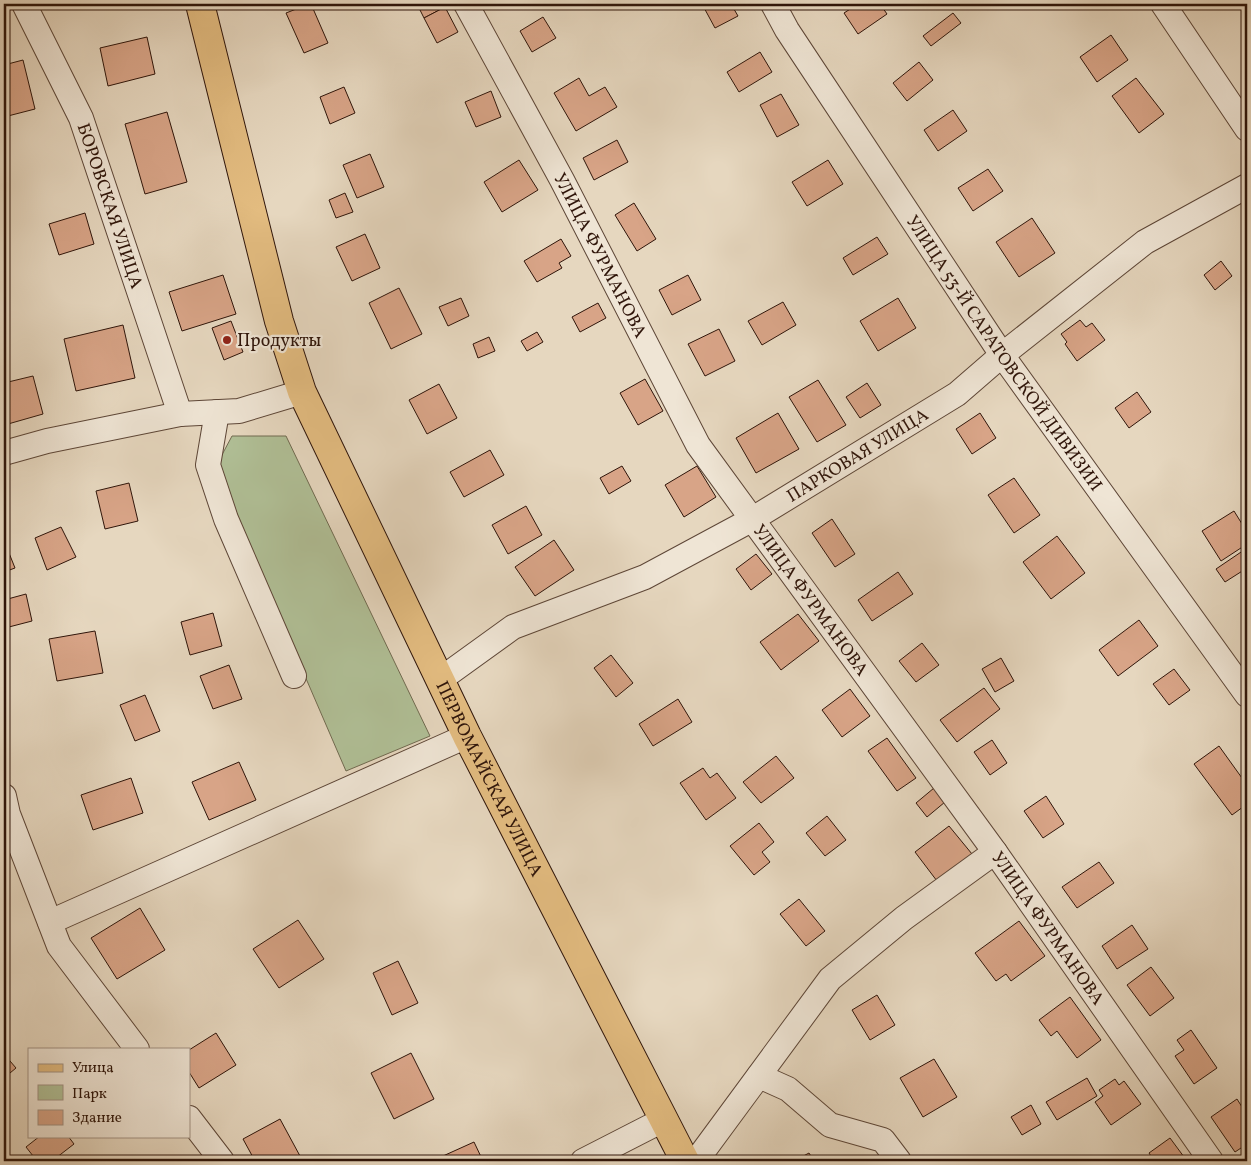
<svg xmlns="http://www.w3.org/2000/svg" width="1251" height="1165" font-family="Vollkorn,serif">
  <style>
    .green { fill: #b0bf96; stroke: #706a50 }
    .building { fill: #d8a487; stroke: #2f150a }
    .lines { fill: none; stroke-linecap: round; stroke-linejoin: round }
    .minor-casing { stroke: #5d4637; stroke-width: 26 }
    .major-casing { stroke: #2f150a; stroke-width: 30 }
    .minor { stroke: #efe5d5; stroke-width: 24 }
    .major { stroke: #e3bc80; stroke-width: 28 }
    .poi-dot { fill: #8f2418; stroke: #efe5d5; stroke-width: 2 }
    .labels { text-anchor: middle; stroke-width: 4.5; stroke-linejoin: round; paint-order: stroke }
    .street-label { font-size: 18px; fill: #2f150a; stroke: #efe5d5 }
    .poi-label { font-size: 18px; fill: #2f150a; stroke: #efe5d5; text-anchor: start }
  </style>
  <rect width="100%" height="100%" fill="#e6d7bf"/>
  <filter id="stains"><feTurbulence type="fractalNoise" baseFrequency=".004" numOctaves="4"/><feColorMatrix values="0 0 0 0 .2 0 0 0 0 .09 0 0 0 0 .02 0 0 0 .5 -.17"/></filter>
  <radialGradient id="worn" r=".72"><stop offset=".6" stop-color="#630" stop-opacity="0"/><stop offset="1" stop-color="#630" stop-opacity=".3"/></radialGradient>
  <polygon class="green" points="232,436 286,436 430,736 346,771 215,468"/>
  <g class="building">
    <polygon points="309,4 311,4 328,43 304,53 286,13"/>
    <polygon points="422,4 444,4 445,7 424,18 418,6"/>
    <polygon points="702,4 731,4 738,16 715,28"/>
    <polygon points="858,4 880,4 887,14 858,34 844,13"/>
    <polygon points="445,7 458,32 437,43 424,18"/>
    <polygon points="953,13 961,23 931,46 923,36"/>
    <polygon points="543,17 556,38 532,52 520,31"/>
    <polygon points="1111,35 1128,60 1097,82 1080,57"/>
    <polygon points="147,37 155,74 108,86 100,48"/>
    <polygon points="760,52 772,72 739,92 727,72"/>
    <polygon points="23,60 35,109 4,117 4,65"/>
    <polygon points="919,62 933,80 907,101 893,83"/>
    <polygon points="579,78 589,96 605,87 617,107 576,131 554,93"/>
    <polygon points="1136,78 1164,114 1139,133 1112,96"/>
    <polygon points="344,87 355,113 330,124 320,97"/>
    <polygon points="491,91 501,117 476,127 465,102"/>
    <polygon points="781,94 799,125 777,137 760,105"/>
    <polygon points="953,110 967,131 938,151 924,130"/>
    <polygon points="167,112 187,182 145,194 125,124"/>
    <polygon points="617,140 628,162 594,180 583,158"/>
    <polygon points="370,154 384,187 357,198 343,165"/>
    <polygon points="519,160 538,190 502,212 484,182"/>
    <polygon points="828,160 843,184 807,206 792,182"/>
    <polygon points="988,169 1003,191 973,211 958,188"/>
    <polygon points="345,193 353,212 336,218 329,200"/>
    <polygon points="634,203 656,239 637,251 615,215"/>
    <polygon points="85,213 94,244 59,255 49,224"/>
    <polygon points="1032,218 1055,253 1019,277 996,242"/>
    <polygon points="365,234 380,268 352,281 336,247"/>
    <polygon points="877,237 888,254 853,275 843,258"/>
    <polygon points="561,239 571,256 559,263 562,268 537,282 524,261"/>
    <polygon points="1221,261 1232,276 1215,290 1204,275"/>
    <polygon points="223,275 236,314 182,331 169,292"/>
    <polygon points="688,275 701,300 672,315 659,290"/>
    <polygon points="399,288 422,334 391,349 369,303"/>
    <polygon points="461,298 469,316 448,326 439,307"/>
    <polygon points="898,298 916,328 878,351 860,321"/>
    <polygon points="783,302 796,325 762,345 748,321"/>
    <polygon points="598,303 606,318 580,332 572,317"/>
    <polygon points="1080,320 1086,327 1092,323 1105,340 1077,361 1065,344 1067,342 1061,334"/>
    <polygon points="231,321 243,352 224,360 212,328"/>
    <polygon points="123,325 135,378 76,391 64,339"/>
    <polygon points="719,329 735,361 705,376 688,344"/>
    <polygon points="537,332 543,342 527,351 521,341"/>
    <polygon points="489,337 495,351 478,358 473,344"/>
    <polygon points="33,376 43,414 8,424 4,410 4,383"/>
    <polygon points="645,379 663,411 638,425 620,393"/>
    <polygon points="818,380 846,425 817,442 789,397"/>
    <polygon points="867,383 881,405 860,418 846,397"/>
    <polygon points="439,384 457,418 427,434 409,400"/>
    <polygon points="1137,392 1151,412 1129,428 1115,408"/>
    <polygon points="778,413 799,449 756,473 736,438"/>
    <polygon points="980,413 996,438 972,454 956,429"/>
    <polygon points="490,450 504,475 464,497 450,472"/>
    <polygon points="622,466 631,481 609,494 600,478"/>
    <polygon points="697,466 716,497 684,517 665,485"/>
    <polygon points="1014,478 1040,515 1014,533 988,495"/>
    <polygon points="129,483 138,521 105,529 96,491"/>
    <polygon points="526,506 542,535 508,554 492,525"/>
    <polygon points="1234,511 1247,532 1247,544 1221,561 1202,531"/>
    <polygon points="832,519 855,554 835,567 812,533"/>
    <polygon points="61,527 76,557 47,570 35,538"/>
    <polygon points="1057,536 1085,573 1051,599 1023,562"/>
    <polygon points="554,540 574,570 535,596 515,567"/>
    <polygon points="5,543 15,568 4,572 4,544"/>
    <polygon points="1247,548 1247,568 1225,582 1216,569"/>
    <polygon points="756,554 772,574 751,590 736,569"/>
    <polygon points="898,572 913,594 872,621 858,600"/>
    <polygon points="26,594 32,621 5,628 4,600"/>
    <polygon points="213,613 222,646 190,655 181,622"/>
    <polygon points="798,614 819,641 781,670 760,642"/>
    <polygon points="1139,620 1158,646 1118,676 1099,650"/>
    <polygon points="95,631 103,673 57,681 49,639"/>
    <polygon points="922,643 939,665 916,682 899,661"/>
    <polygon points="611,655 633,683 616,697 594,668"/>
    <polygon points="1001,658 1014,681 995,692 982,669"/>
    <polygon points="229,665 242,699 213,709 200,676"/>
    <polygon points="1174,669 1190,690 1169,705 1153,684"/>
    <polygon points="984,688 1000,709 957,742 940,720"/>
    <polygon points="850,689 870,716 842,737 822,710"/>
    <polygon points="145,695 160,731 135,741 120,705"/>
    <polygon points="678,699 692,722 653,746 639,724"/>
    <polygon points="887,738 916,778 897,791 868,751"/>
    <polygon points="992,740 1007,763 990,775 974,752"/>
    <polygon points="1219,746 1247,785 1247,804 1232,815 1194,764"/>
    <polygon points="776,756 794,778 761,803 743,782"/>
    <polygon points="239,762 256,800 209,820 192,782"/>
    <polygon points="703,768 710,778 717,773 736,798 706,820 680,783"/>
    <polygon points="131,778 143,813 93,830 81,795"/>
    <polygon points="934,788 945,802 927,817 916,803"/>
    <polygon points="1046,796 1064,824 1043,838 1024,811"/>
    <polygon points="827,816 846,840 825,856 806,833"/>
    <polygon points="759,823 774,842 762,852 770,862 754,875 730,846"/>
    <polygon points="949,826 972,854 937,881 915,852"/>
    <polygon points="1099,862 1114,883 1077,908 1062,887"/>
    <polygon points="799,899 825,931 806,946 780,914"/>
    <polygon points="140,908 165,950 117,979 91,938"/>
    <polygon points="298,920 324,959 279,988 253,949"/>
    <polygon points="1019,921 1045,956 1011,981 1006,974 996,981 975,953"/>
    <polygon points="1132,925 1148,949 1117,969 1102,946"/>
    <polygon points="398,961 418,1003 392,1015 373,973"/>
    <polygon points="1151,967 1174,998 1150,1016 1127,985"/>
    <polygon points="877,995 895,1025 870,1040 852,1010"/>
    <polygon points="1070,997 1101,1040 1077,1058 1057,1031 1051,1036 1039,1020"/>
    <polygon points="1191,1030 1217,1068 1194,1084 1175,1056 1184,1050 1177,1040"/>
    <polygon points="216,1033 236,1065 199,1088 189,1072 189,1050"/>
    <polygon points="411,1053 434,1099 394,1119 371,1073"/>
    <polygon points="4,1054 16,1068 4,1078"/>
    <polygon points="934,1059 957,1097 923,1117 900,1078"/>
    <polygon points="1087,1078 1097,1096 1057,1120 1046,1102"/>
    <polygon points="1115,1079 1119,1085 1124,1081 1141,1104 1111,1125 1095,1102 1103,1096 1099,1090"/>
    <polygon points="1237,1099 1247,1115 1247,1144 1235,1152 1211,1117"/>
    <polygon points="1031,1105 1041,1124 1022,1135 1011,1117"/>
    <polygon points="280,1119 300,1156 289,1161 255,1161 243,1139"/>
    <polygon points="40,1136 68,1136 74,1144 52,1161 37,1161 26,1147"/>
    <polygon points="1170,1138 1187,1161 1154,1161 1149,1153"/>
    <polygon points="474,1142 483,1161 446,1161 443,1156"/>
    <polygon points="809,1153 814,1161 794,1161"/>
  </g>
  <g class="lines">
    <g class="minor-casing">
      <g id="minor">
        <path id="s1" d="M 24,4 L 81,118 L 180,414"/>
        <path id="s2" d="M 466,4 L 562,180 L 698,445 L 995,852 L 1211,1161"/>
        <path id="s3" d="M 773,4 L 787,30 L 1002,355 L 1247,695"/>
        <polyline points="1163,4 1247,129"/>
        <polyline points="217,412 208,465 226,519 294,676"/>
        <polyline points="4,453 47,441 180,414 239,411 302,392"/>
        <path id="s4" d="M 441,679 L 513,627 L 645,577 L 751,520 L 957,394 L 1002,355 L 1145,242 L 1247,186"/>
        <polyline points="4,796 8,814 59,946 137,1049"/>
        <polyline points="50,922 467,736"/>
        <polyline points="759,1076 788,1089 830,1125 883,1140 899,1161"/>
        <polyline points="189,1118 222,1161"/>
        <polyline points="583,1161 663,1120"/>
        <polyline points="696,1161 830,979 904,918 995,852"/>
      </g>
    </g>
    <g class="major-casing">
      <g id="major">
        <path id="s5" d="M 200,4 L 279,321 L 302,392 L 467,736 L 685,1161"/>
      </g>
    </g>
    <use href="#minor" class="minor"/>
    <use href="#major" class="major"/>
  </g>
  <circle class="poi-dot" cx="227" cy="340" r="5"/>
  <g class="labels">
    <g class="street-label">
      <text dy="6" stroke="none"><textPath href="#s1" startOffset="220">БОРОВСКАЯ УЛИЦА</textPath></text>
      <text dy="6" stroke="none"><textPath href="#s2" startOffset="285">УЛИЦА ФУРМАНОВА</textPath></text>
      <text dy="6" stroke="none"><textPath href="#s3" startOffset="419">УЛИЦА 53-Й САРАТОВСКОЙ ДИВИЗИИ</textPath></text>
      <text dy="6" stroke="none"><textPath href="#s4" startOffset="475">ПАРКОВАЯ УЛИЦА</textPath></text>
      <text dy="6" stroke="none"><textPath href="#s2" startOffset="690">УЛИЦА ФУРМАНОВА</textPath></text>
      <text dy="6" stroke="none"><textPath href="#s5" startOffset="831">ПЕРВОМАЙСКАЯ УЛИЦА</textPath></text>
      <text dy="6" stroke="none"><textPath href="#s2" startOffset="1095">УЛИЦА ФУРМАНОВА</textPath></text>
    </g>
    <g class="poi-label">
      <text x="237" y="346">Продукты</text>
    </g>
  </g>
  <rect width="1251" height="1165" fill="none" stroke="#e6d7bf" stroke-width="20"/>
  <rect x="5" y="5" width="1241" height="1155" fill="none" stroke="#2f150a" stroke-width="2.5"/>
  <rect x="10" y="10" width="1231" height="1145" fill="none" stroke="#2f150a"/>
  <rect x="28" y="1048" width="162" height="90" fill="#efe5d5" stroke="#a29284"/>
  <rect x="38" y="1064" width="25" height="8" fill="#e3bc80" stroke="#a29284"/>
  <text x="72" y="1072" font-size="15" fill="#2f150a">Улица</text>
  <rect x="38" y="1085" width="25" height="15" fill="#b0bf96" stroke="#a29284"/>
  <text x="72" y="1098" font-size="15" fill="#2f150a">Парк</text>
  <rect x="38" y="1110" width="25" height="15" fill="#d8a487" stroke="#a29284"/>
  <text x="72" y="1122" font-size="15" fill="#2f150a">Здание</text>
  <rect width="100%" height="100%" filter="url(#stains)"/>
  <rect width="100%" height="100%" fill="url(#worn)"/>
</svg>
